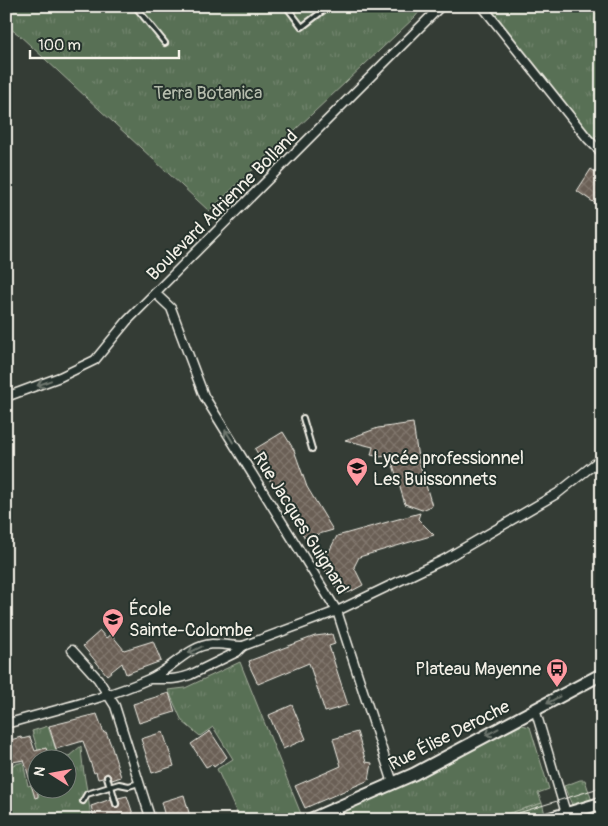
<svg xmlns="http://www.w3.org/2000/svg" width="608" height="826" font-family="Pangolin,sans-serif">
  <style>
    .grass { fill: url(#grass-dots); stroke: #a6b09e }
    .park { fill: url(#park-tufts); stroke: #a6b09e }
    .building { fill: url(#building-cross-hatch); stroke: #f4f1e8 }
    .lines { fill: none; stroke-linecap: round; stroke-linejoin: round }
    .service-casing { stroke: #f4f1e8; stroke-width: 8 }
    .minor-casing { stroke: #f4f1e8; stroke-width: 11 }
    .secondary-casing { stroke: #f4f1e8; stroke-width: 15 }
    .service { stroke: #26332d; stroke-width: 4 }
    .minor { stroke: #26332d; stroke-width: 8 }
    .secondary { stroke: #26332d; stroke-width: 11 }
    .tram { stroke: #f4f1e8; stroke-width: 1 }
    .oneway { stroke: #6e766e }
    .labels { text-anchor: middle; stroke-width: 4; stroke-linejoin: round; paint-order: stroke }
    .park-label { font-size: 18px; fill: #b6bdad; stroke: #26332d }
    .street-label { font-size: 18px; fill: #f4f1e8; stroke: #26332d }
    .poi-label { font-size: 18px; fill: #f4f1e8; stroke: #26332d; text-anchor: start }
  </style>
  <defs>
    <pattern id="grass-dots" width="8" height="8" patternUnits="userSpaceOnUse" patternTransform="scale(1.25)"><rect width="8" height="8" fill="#586f54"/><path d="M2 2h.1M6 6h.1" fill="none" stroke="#71846d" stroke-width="1.8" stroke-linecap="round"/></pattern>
    <pattern id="park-tufts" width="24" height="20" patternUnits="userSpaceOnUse" patternTransform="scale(1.25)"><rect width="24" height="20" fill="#586f54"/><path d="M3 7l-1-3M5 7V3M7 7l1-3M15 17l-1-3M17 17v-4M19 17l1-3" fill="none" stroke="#71846d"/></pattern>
    <pattern id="building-cross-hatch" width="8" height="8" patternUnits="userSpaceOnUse" patternTransform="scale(1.25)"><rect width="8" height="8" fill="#6a5f54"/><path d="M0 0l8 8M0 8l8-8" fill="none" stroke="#80766d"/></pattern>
  </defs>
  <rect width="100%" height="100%" fill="#343c35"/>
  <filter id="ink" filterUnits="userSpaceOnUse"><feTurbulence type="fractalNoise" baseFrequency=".02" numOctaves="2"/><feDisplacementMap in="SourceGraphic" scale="10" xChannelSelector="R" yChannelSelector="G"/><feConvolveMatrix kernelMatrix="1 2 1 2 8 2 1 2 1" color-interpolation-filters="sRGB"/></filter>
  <g filter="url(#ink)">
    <g class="grass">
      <polygon points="580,780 585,780 592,801 572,805 564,786"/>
      <polygon points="542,803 545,814 527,820 487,820"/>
    </g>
    <g class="park">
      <polygon points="6,6 424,6 415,17 209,211 18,34 6,26"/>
      <polygon points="489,6 602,6 602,130 594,138"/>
      <polygon points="240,662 301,814 288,820 240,820 217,769 233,759 213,727 200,736 182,721 168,690 185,688"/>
      <polygon points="522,725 530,727 549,789 538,793 542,803 487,820 323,820"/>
      <path d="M 48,726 L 57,753 L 69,756 L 81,746 C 82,771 89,795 91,820 L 10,820 L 6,810 L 6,767 L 23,762 L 28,786 L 37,783 L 38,788 L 68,788 L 68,758 L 40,758 L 32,731 Z"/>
    </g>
    <g class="building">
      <polygon points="591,169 602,177 602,208 577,191"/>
      <polygon points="413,423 418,458 432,506 422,510 405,504 390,455 380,457 371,455 373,447 345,440 378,428"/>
      <polygon points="283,432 294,450 307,487 333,530 305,538 257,459 260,457 255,449"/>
      <polygon points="420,513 418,519 434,535 359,557 354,567 363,585 350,592 340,594 322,565 337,536"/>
      <polygon points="100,631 106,638 111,634 124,650 153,641 161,661 126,674 122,663 107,675 83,646"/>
      <polygon points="332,634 335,644 329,646 348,705 325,712 309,663 258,684 249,665 250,664 249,661 315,636"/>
      <polygon points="169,693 175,712 139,723 133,704"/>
      <polygon points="292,705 306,739 283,749 269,715"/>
      <polygon points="97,714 104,733 106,732 111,745 121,777 112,780 110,775 107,773 104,775 103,778 98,779 96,772 94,773 83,741 56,749 49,726"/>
      <polygon points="210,731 227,757 214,767 212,764 206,767 191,744"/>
      <polygon points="163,732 174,766 152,773 141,739"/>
      <polygon points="357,732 366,762 372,763 369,780 305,808 295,786 341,766 333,739"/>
      <polygon points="21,737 22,739 30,737 35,751 46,748 48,755 38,758 38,797 35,798 24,760 6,763 7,741"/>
      <polygon points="184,795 191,820 166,820 161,802"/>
      <polygon points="127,796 135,820 110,820 108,816 99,819 98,816 94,817 91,806 111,799 113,806 117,808 120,804 118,798"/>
    </g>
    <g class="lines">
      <g class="service-casing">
        <g id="service">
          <polyline points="135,6 165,43"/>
          <polyline points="286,6 302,27 329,6"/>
          <polyline points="303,418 312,449"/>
          <polyline points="107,777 110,787"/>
          <polyline points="111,786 116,804"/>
          <polyline points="83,801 87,794 119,784 129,786 139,783"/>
        </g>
      </g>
      <g class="minor-casing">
        <g id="minor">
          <polyline points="482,6 588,139 602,153"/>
          <polyline points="155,293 171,308 204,396 337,611 393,783"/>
          <polyline points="6,397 60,377 95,360 127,321 441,6"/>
          <polyline points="72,650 98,679 115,706 151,820"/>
          <path d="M 151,679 C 165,679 178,680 190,675 L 237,652 L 243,646 L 337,611 L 445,559 L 558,493 L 602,458"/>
          <polyline points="535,709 568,820"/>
          <path d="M 6,724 C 54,710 104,699 149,679 C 171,670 187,646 212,644 C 222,644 233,646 243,646"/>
        </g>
      </g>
      <g class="secondary-casing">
        <g id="secondary">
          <polyline points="309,820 414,774 602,674"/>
          <polyline points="545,820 602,803"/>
        </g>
      </g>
      <use href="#service" class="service"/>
      <use href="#minor" class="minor"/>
      <use href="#secondary" class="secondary"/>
      <polyline class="tram" points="496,820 602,787"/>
    </g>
    <defs><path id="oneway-shaft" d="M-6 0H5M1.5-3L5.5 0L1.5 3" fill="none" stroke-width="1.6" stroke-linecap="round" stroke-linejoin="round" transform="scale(1.25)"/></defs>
    <g class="oneway">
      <use href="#oneway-shaft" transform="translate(44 383) rotate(159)"/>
      <use href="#oneway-shaft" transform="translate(229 436) rotate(-122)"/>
      <use href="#oneway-shaft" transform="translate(195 650) rotate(154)"/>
      <use href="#oneway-shaft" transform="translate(553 700) rotate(151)"/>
      <use href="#oneway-shaft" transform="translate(492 732) rotate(152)"/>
    </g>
  </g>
  <defs>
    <g id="school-pin" transform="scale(1.125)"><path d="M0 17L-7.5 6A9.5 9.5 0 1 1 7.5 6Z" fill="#ff9aa2" stroke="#26332d"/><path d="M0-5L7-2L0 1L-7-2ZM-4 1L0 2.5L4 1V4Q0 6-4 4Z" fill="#111"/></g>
    <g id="bus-pin" transform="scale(1.125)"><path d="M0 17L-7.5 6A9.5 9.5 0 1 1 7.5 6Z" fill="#ff9aa2" stroke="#26332d"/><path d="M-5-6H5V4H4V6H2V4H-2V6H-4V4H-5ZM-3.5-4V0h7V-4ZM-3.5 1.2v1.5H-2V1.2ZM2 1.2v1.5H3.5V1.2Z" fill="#111"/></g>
  </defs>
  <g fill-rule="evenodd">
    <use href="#school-pin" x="357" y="468"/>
    <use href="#school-pin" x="113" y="619"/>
    <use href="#bus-pin" x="557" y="669"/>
  </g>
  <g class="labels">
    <g class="park-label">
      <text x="208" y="99">Terra Botanica</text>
    </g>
    <g class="street-label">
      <text transform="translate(222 205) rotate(-45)" y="6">Boulevard Adrienne Bolland</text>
      <text transform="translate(301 523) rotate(58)" y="6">Rue Jacques Guignard</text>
      <text transform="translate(449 735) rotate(-27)" y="6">Rue Élise Deroche</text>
    </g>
    <g class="poi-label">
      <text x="373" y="464">Lycée professionnel<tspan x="373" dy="21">Les Buissonnets</tspan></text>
      <text x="129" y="615">École<tspan x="129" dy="21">Sainte-Colombe</tspan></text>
      <text x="541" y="675" text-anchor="end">Plateau Mayenne</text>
    </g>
  </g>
  <rect width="608" height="826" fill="none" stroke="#26332d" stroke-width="25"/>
  <rect x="12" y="12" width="583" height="801" fill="none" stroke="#f4f1e8" stroke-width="2" filter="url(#ink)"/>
  <g transform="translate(52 774) rotate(281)"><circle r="24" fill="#26332d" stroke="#787f78"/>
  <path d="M0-4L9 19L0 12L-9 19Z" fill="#ff9aa2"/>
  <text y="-8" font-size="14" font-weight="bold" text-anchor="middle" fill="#f4f1e8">N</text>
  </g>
  <path d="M30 50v8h149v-8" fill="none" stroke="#f4f1e8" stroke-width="2.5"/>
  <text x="38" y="50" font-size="15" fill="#f4f1e8" stroke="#26332d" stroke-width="4" paint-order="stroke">100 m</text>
</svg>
